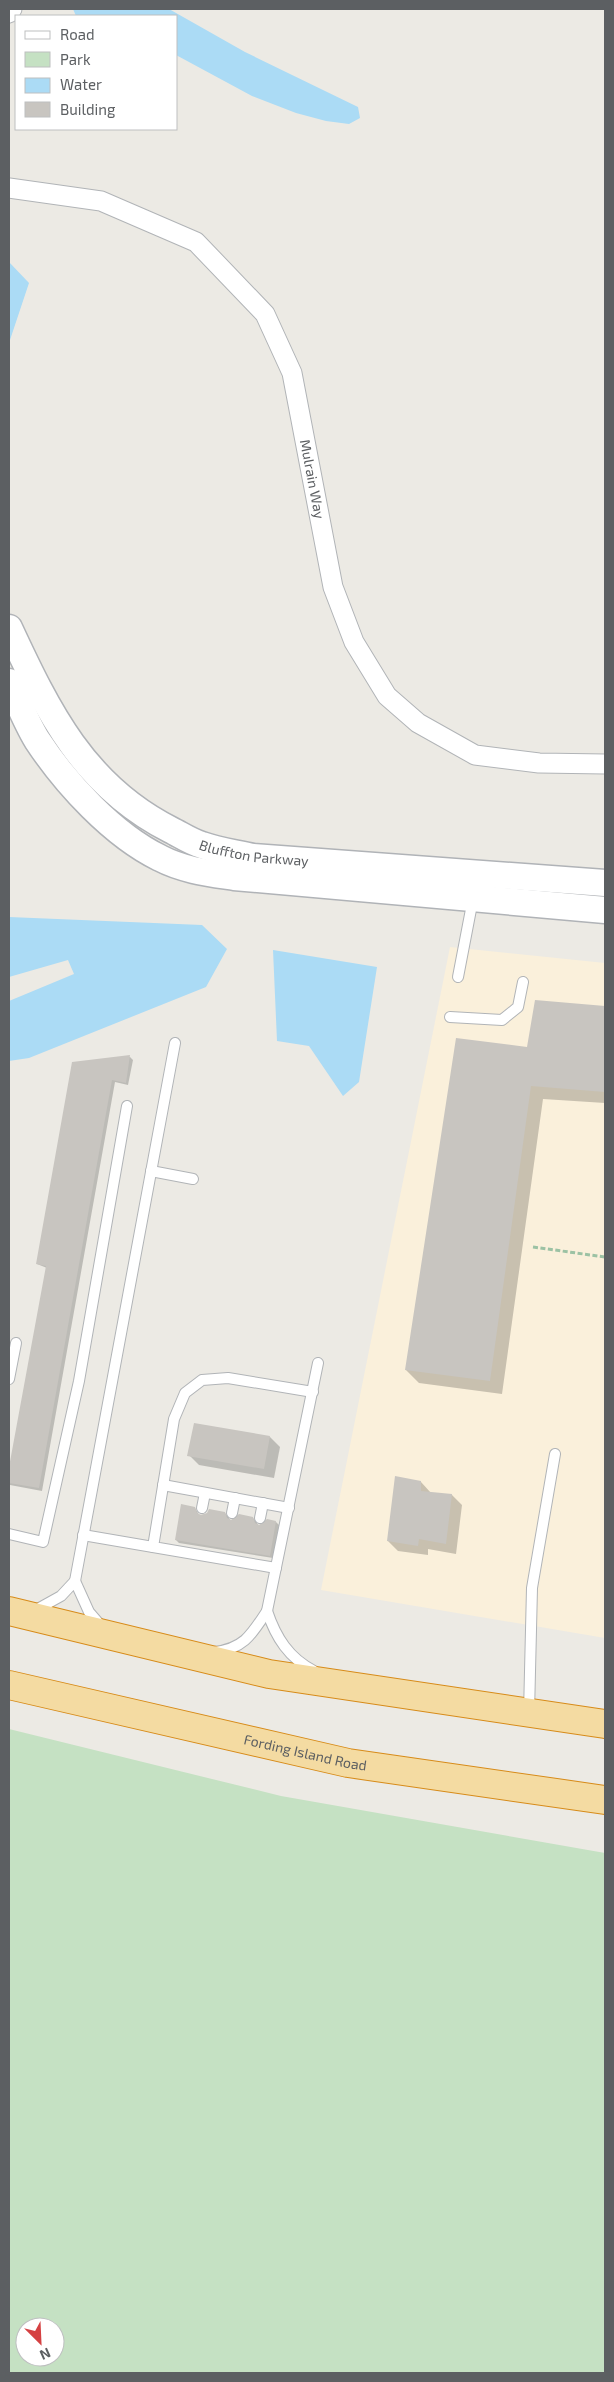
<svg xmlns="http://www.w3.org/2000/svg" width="614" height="2382" font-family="'Exo 2',sans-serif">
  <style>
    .commercial { fill: #faf0db }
    .green { fill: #c5e1c3; fill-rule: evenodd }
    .water { fill: #abdbf5 }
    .shadow { fill: #0003 }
    .building { fill: #c8c5c0 }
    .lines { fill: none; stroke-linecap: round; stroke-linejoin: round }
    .service-casing { stroke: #b1b4b7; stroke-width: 12 }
    .minor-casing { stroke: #b1b4b7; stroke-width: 21 }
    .secondary-casing { stroke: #b0b3b7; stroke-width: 29 }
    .trunk-casing { stroke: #d78b19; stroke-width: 30 }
    .path { stroke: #9cc2a4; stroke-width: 3; stroke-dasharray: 5 2.5; stroke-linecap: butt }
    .service { stroke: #fff; stroke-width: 10 }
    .minor { stroke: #fff; stroke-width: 19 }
    .secondary { stroke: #fff; stroke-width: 26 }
    .trunk { stroke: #f4dba2; stroke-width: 28 }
    .labels { text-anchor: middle; stroke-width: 4; stroke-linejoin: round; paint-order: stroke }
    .street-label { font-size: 14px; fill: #5c5f62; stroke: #fff }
  </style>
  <rect width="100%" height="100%" fill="#eceae4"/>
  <polygon class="commercial" points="450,947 605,963 605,1638 321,1590"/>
  <path class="green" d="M 9,1729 L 281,1796 L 605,1853 L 605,2373 L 9,2373 ZM 25,2327 L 55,2327 L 55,2357 L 25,2357 Z"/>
  <g class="water">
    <polygon points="73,9 169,9 245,52 358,107 360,118 349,124 326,121 296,113 252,96 176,55 176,16 76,16"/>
    <polygon points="9,262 29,283 9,343"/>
    <polygon points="9,917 202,925 227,949 206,987 29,1058 9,1061 9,1001 74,974 68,960 9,977"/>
    <polygon points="273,950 377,967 359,1082 343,1096 309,1046 277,1041"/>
  </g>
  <g class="shadow">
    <polygon points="536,1002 605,1007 605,1103 543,1099 502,1394 419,1383 406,1370 528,1049"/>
    <polygon points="130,1057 133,1060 128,1085 115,1082 42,1491 10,1485 9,1474 47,1268 37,1264 73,1063"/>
    <polygon points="270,1437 280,1447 274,1478 199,1465 189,1455"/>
    <polygon points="421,1482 431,1493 452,1495 462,1505 456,1554 428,1549 428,1555 398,1551 388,1541"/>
    <polygon points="195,1508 199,1515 225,1513 231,1521 253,1518 259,1526 276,1522 279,1525 273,1558 179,1543 176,1540"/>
  </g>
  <g class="building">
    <polygon points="535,1000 605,1006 605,1092 531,1086 490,1381 405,1370 456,1038 527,1047"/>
    <polygon points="130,1055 126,1083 112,1080 39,1488 9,1483 9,1467 46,1266 36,1264 72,1062"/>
    <polygon points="194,1423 270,1436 264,1469 187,1456"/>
    <polygon points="395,1476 421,1481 421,1491 452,1494 446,1544 419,1539 418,1546 387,1541"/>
    <polygon points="181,1504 195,1507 197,1513 201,1515 207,1513 209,1509 225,1512 227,1518 231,1520 239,1514 253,1517 255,1523 259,1525 267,1519 276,1521 270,1556 175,1540"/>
  </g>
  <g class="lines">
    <g class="service-casing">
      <g id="service">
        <polyline points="458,977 473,899"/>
        <polyline points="450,1017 502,1020 518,1007 523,982"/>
        <polyline points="151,1171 193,1179"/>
        <polyline points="9,1379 16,1343"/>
        <polyline points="163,1485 289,1508"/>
        <polyline points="202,1508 205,1493"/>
        <polyline points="232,1513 235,1498"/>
        <polyline points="260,1518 263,1503"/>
        <polyline points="9,1534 43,1542 79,1381 127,1106"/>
        <polyline points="83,1535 153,1547"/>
        <polyline points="276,1568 153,1547 174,1419 185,1393 202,1380 228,1378 313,1392"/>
        <polyline points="75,1581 175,1043"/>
        <polyline points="34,1611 61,1596 75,1581 89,1612 102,1627"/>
        <path d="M 267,1611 C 276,1638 289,1658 314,1671"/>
        <path d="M 214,1652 C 244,1649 252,1634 267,1611 L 318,1363"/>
        <polyline points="529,1713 532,1588 555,1454"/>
      </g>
    </g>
    <g class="minor-casing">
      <g id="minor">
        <polyline points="9,13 12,9"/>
        <path id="s1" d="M 9,188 L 101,201 L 196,242 L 265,314 L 292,373 L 333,587 L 354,642 L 387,696 L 418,723 L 475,755 L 539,763 L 605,764"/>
      </g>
    </g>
    <g class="secondary-casing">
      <g id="secondary">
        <path id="s2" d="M 9,628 C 48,712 84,786 171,830 C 181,835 191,842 202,845 C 218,851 236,853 253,857 L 605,883"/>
        <path d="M 9,682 C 18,701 26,722 37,740 C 66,784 113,835 160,858 C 183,870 208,873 234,877 L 605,910"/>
      </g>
    </g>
    <g class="trunk-casing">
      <g id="trunk">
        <polyline points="9,1611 269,1674 605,1724"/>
        <path id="s3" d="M 9,1685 L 348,1763 L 605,1800"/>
      </g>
    </g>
    <polyline class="path" points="533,1247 605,1257"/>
    <use href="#service" class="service"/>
    <use href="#minor" class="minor"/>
    <use href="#secondary" class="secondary"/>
    <use href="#trunk" class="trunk"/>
  </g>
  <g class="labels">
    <g class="street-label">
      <text dy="5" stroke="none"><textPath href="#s1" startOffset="469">Mulrain Way</textPath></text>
      <text dy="5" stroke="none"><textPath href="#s2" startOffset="352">Bluffton Parkway</textPath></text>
      <text dy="5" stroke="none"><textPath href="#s3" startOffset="304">Fording Island Road</textPath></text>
    </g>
  </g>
  <rect width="614" height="2382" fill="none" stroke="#5c5f62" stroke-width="20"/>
  <rect x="15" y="15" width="162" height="115" fill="#ffffff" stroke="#bebfc0"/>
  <rect x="25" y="31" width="25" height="8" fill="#ffffff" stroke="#bebfc0"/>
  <text x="60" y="40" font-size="15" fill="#5c5f62">Road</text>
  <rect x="25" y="52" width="25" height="15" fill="#c5e1c3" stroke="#bebfc0"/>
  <text x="60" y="65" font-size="15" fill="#5c5f62">Park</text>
  <rect x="25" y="78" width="25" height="15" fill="#abdbf5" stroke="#bebfc0"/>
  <text x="60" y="90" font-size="15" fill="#5c5f62">Water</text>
  <rect x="25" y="102" width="25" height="15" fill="#c8c5c0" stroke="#bebfc0"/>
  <text x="60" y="115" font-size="15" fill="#5c5f62">Building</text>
  <g transform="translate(40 2342) rotate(156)"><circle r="24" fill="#ffffff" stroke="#bebfc0"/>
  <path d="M0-4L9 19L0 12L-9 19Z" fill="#d54142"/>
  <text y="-8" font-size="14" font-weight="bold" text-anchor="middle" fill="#5c5f62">N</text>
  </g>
</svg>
